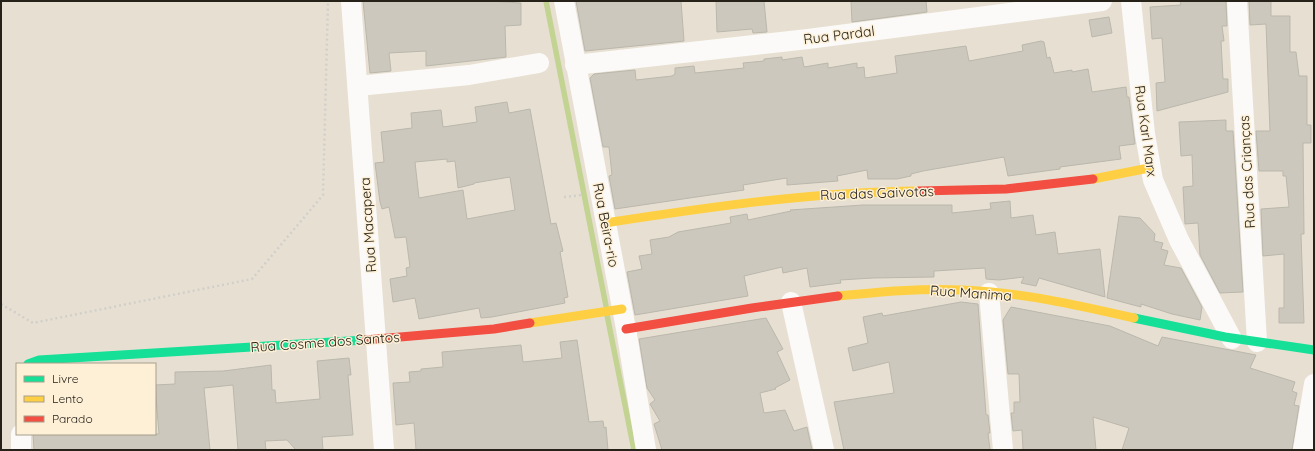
<svg xmlns="http://www.w3.org/2000/svg" width="1315" height="451" font-family="Quicksand,sans-serif">
  <style>
    .lines { fill: none; stroke-linecap: round; stroke-linejoin: round }
    .stream { stroke: #c3d392; stroke-width: 5.5 }
    .building { fill: #ccc8bd; stroke: #bab7ac; fill-rule: evenodd }
    .path { stroke: #d1cfca; stroke-width: 2.5; stroke-dasharray: 2 3; stroke-linecap: butt }
    .street { stroke: #fbfaf8; stroke-width: 20 }
    .fast { stroke: #16e098; stroke-width: 9 }
    .slow { stroke: #ffcf43; stroke-width: 9 }
    .jam { stroke: #f24e42; stroke-width: 9 }
    .labels { text-anchor: middle; stroke-width: 3; stroke-linejoin: round; paint-order: stroke }
    .street-label { font-size: 14px; fill: #262219; stroke: #fdf0d7 }
  </style>
  <rect width="100%" height="100%" fill="#e7e0d2"/>
  <g class="lines">
    <g class="stream">
      <polyline points="546,1 606,306"/>
      <polyline points="607,315 634,450"/>
    </g>
  </g>
  <g class="building">
    <polygon points="363,1 488,1 521,3 521,25 505,26 506,57 426,66 426,51 389,53 391,71 370,73"/>
    <polygon points="576,1 681,1 684,41 585,51"/>
    <polygon points="716,1 764,1 767,32 753,33 752,29 717,32"/>
    <polygon points="851,1 926,1 927,12 852,22"/>
    <polygon points="1180,1 1226,1 1227,26 1222,26 1224,41 1221,41 1223,79 1228,79 1228,92 1157,111 1156,83 1165,82 1162,38 1152,39 1150,7 1181,5"/>
    <polygon points="1249,1 1271,1 1271,16 1290,16 1290,52 1296,52 1299,76 1307,76 1307,125 1311,125 1311,143 1303,143 1304,234 1301,234 1304,323 1279,323 1279,308 1284,308 1284,254 1263,256 1261,209 1289,207 1286,176 1283,176 1283,171 1259,171 1256,131 1270,131 1266,24 1250,25"/>
    <polygon points="1109,17 1112,33 1092,37 1089,20"/>
    <polygon points="1041,41 1044,42 1047,58 1050,57 1054,73 1072,70 1072,72 1088,69 1092,92 1126,87 1127,97 1129,97 1135,144 1119,146 1121,159 1060,167 1060,169 1008,176 1004,157 923,171 911,174 911,176 897,179 868,179 867,170 837,176 838,181 787,185 787,178 743,185 744,190 615,209 609,176 612,175 609,147 603,147 590,78 594,74 635,70 636,80 672,76 675,74 675,68 694,66 695,73 744,68 743,63 764,61 764,59 782,57 782,60 802,57 804,67 828,63 828,68 857,63 857,68 864,67 865,78 897,73 895,56 966,46 969,61 1023,51 1022,45"/>
    <path d="M 507,102 L 509,113 L 530,109 L 551,224 L 556,223 L 563,251 L 560,252 L 568,297 L 564,298 L 565,303 L 492,317 L 481,318 L 479,308 L 419,319 L 415,298 L 393,302 L 390,279 L 407,276 L 406,268 L 410,267 L 406,237 L 395,238 L 389,207 L 382,209 L 380,202 L 375,163 L 384,162 L 381,132 L 412,128 L 411,113 L 441,110 L 443,127 L 477,122 L 475,107 ZM 447,159 L 447,162 L 455,161 L 458,188 L 474,184 L 474,183 L 510,177 L 515,210 L 467,219 L 463,190 L 419,198 L 415,162 Z"/>
    <polygon points="1226,120 1226,131 1233,131 1243,292 1220,293 1200,255 1198,223 1185,224 1183,187 1193,186 1192,155 1181,156 1179,122"/>
    <polygon points="1010,201 1011,218 1033,215 1036,235 1055,232 1058,254 1100,249 1105,297 1039,278 1036,286 1021,283 1024,277 999,280 986,279 985,268 934,271 934,277 873,278 840,280 841,283 810,287 807,268 783,273 782,267 744,276 748,296 635,315 627,272 642,269 639,256 652,254 650,240 669,237 678,232 731,223 730,217 747,214 748,220 791,211 790,210 863,205 952,205 952,213 991,209 990,203"/>
    <polygon points="1119,216 1140,218 1155,234 1154,241 1163,243 1161,249 1168,251 1164,265 1181,268 1202,307 1200,320 1172,314 1141,304 1141,307 1107,298"/>
    <polygon points="961,302 978,304 986,415 988,415 990,433 988,433 990,450 844,450 834,402 894,393 889,362 853,371 848,348 868,343 863,317 882,313 883,316"/>
    <polygon points="1011,307 1110,326 1158,346 1162,337 1256,355 1250,368 1295,382 1292,391 1297,393 1294,405 1299,406 1292,450 1122,450 1129,428 1093,417 1096,450 1023,450 1022,430 1013,431 1011,413 1014,413 1014,402 1020,402 1019,374 1008,374 1003,320"/>
    <polygon points="766,318 783,349 777,352 790,380 775,388 776,389 760,393 764,413 785,410 794,431 807,427 812,450 662,450 654,424 660,421 650,404 655,400 647,388 639,339"/>
    <polygon points="577,340 589,422 603,421 604,428 606,427 608,450 416,450 414,423 396,425 393,383 410,382 409,372 421,371 421,369 443,367 442,352 521,345 523,362 562,358 560,342"/>
    <polygon points="349,358 351,375 348,375 353,435 322,437 323,450 296,450 287,440 265,441 266,450 238,450 233,385 204,388 210,450 34,450 33,434 159,434 155,385 175,384 175,372 223,371 271,365 272,390 275,390 276,403 320,399 317,361"/>
  </g>
  <g class="lines">
    <g class="path">
      <polyline points="564,197 582,195"/>
      <polyline points="1,304 33,323 252,279 323,195 328,1"/>
    </g>
    <g class="street">
      <polyline points="351,1 384,450"/>
      <polyline points="564,1 626,329 646,450"/>
      <polyline points="1131,1 1145,134 1153,180 1179,240 1232,339"/>
      <polyline points="1237,1 1257,342"/>
      <polyline points="575,65 808,39 1102,1"/>
      <polyline points="358,86 469,75 539,63"/>
      <polyline points="989,293 1003,450"/>
      <polyline points="791,302 824,450"/>
      <polyline points="21,434 21,450"/>
      <polyline points="1303,450 1314,384"/>
    </g>
    <g class="fast">
      <polyline points="1134,318 1225,337 1314,350"/>
      <polyline points="28,364 39,360 365,340"/>
    </g>
    <g class="slow">
      <polyline points="1093,179 1149,168"/>
      <path d="M 605,223 C 709,207 812,192 918,191"/>
      <path d="M 838,296 C 879,292 921,288 962,290 C 1020,292 1077,305 1134,318"/>
      <polyline points="530,323 622,309"/>
    </g>
    <g class="jam">
      <polyline points="918,191 1006,189 1093,179"/>
      <polyline points="626,329 752,308 838,296"/>
      <polyline points="365,340 494,329 530,323"/>
    </g>
  </g>
  <g class="labels">
    <g class="street-label">
      <text transform="translate(839 35) rotate(-7)" y="5">Rua Pardal</text>
      <text transform="translate(1146 131) rotate(82)" y="5">Rua Karl Marx</text>
      <text transform="translate(1247 172) rotate(-93)" y="5">Rua das Crianças</text>
      <text transform="translate(877 193) rotate(-2)" y="5">Rua das Gaivotas</text>
      <text transform="translate(368 225) rotate(-94)" y="5">Rua Macapera</text>
      <text transform="translate(606 225) rotate(79)" y="5">Rua Beira-rio</text>
      <text transform="translate(971 293) rotate(4)" y="5">Rua Manima</text>
      <text transform="translate(325 342) rotate(-4)" y="5">Rua Cosme dos Santos</text>
    </g>
  </g>
  <rect width="1315" height="451" fill="none" stroke="#262219" stroke-width="4"/>
  <rect x="16" y="363" width="140" height="72" fill="#fdf0d7" stroke="#a79e8b"/>
  <rect x="24" y="376" width="20" height="6" fill="#16e098" stroke="#a79e8b"/>
  <text x="52" y="383" font-size="12" fill="#262219">Livre</text>
  <rect x="24" y="396" width="20" height="6" fill="#ffcf43" stroke="#a79e8b"/>
  <text x="52" y="403" font-size="12" fill="#262219">Lento</text>
  <rect x="24" y="416" width="20" height="6" fill="#f24e42" stroke="#a79e8b"/>
  <text x="52" y="423" font-size="12" fill="#262219">Parado</text>
</svg>
